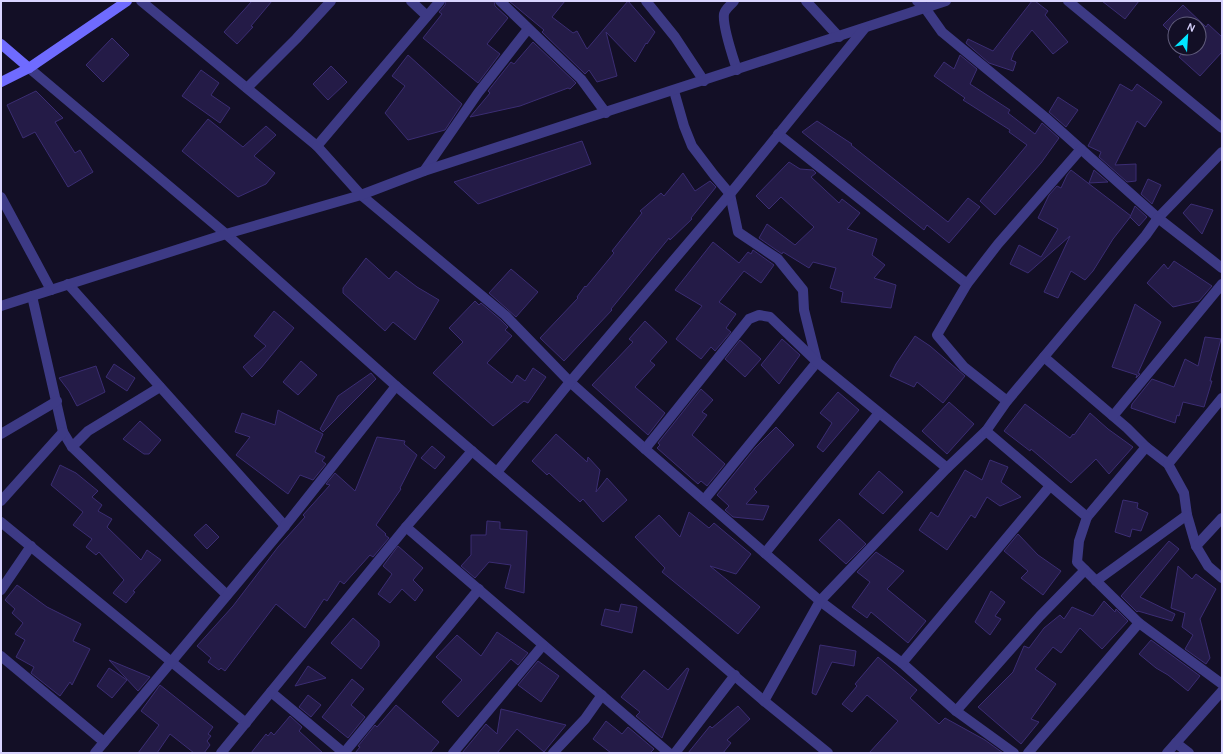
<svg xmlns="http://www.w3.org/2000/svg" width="1223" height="754" font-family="Karla,sans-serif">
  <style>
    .building { fill: #241b47; stroke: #3b2d73 }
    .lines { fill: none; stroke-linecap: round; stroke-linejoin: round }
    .street { stroke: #3d3a85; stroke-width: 10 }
    .secondary { stroke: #6f6bff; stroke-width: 10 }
  </style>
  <rect width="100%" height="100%" fill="#130f26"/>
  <g class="building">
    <polygon points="252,1 272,1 251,26 253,27 237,44 224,32"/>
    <polygon points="446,1 494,1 495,6 508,18 487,44 500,54 478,83 423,38 442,14 439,12 445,5"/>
    <polygon points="509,1 565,1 552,17 573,33 577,31 587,49 628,1 655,32 647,44 646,43 635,62 606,32 617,76 597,82 589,70 585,74 542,32 544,30"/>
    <polygon points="1032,1 1035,1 1048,11 1045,15 1068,42 1053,54 1032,30 1014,52 1011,60 1016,62 1013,71 989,63 966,43 968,39 993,51"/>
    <polygon points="1102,1 1139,1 1125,19"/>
    <polygon points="1183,5 1206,27 1208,24 1222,37 1222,52 1200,76 1179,57 1186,48 1199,48 1199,24 1175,24 1175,37 1163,25"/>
    <polygon points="112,38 129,55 103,82 86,65"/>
    <polygon points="533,42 576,83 570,89 568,88 520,106 470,117 490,93 488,91 511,62 514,64"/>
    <polygon points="408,55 462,104 445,130 408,140 385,113 405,86 392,76"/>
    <polygon points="960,55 977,69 970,84 1010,110 1008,113 1035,134 1042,123 1059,138 1041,163 995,215 980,201 1027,145 1009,132 1010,130 963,100 965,98 934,76 944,62 954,69"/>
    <polygon points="331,66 347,82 328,100 313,84"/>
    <polygon points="201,70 219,83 211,95 230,108 220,123 182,96"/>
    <polygon points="1120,84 1132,91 1137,84 1162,102 1145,127 1137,121 1115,165 1136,164 1136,181 1127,182 1099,157 1101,152 1088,146"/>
    <polygon points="36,91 63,118 55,122 75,153 80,150 93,172 68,187 35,132 23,138 7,105"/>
    <polygon points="1058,97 1078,110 1066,127 1049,112"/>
    <polygon points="208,119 243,147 266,126 276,135 254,156 275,173 266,184 238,197 182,151"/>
    <polygon points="817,121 852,144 851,145 948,222 968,198 980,207 949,243 927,225 924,230 802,132"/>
    <polygon points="582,141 591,164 478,204 454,182"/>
    <polygon points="789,162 800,169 813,170 816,173 811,177 839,203 842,199 860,213 847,229 877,239 872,255 885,265 874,278 896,285 891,308 841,302 843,292 830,288 836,268 813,262 809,268 783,252 782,254 759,238 767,224 795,245 814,227 781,197 769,209 756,196"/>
    <polygon points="1071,170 1131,216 1113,239 1093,271 1085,280 1071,271 1058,298 1044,292 1070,236 1028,273 1010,264 1019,245 1041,257 1058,229 1038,218 1049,195 1057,186 1061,188 1067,175"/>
    <polygon points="1094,170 1108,182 1089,183"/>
    <polygon points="683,173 695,191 710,181 716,187 691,218 692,219 670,240 669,238 611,309 612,310 564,361 540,338 578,298 577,297 585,286 586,287 614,253 612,251 642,213 640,211 661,193 664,196"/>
    <polygon points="1148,179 1161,185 1152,204 1141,194"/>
    <polygon points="1191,204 1213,210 1202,234 1183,213"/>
    <polygon points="1135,206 1147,217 1139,226 1130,217"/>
    <polygon points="713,242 739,263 748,252 751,254 753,250 774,265 761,283 744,271 719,302 736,314 726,328 731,332 715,351 711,347 701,359 676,339 702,306 675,290"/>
    <polygon points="366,258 389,279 396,271 417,287 439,300 415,340 393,322 385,331 343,293 343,288"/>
    <polygon points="1174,261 1212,286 1199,301 1173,307 1147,283 1164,264 1168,269"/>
    <polygon points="511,269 538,292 516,317 489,293"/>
    <polygon points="475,301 479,305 481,303 501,320 508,327 505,330 512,336 487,363 512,383 517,375 525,381 533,368 546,377 528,403 524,401 493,426 433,373 463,342 449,328"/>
    <polygon points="1135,304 1161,322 1138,373 1140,374 1136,378 1137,375 1112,367"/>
    <polygon points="274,311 294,328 261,368 252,377 243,367 266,346 254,336"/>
    <polygon points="645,321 667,342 650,361 655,365 635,387 665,413 648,435 592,385 633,342 629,339"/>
    <polygon points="915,336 930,346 965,376 943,403 917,382 914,387 890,376 896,364"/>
    <polygon points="1205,337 1221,339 1210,381 1212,381 1204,407 1183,402 1179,416 1177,415 1175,423 1131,408 1132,404 1152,379 1174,387 1185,359 1198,366"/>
    <polygon points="782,339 800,355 779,384 761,365"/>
    <polygon points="740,340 761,359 745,377 725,359"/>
    <polygon points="301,361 317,375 298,395 283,382"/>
    <polygon points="114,364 135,378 127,391 106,377"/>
    <polygon points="96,366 105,392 77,406 69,391 59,378"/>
    <polygon points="371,373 376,379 323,432 320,429 338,396"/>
    <polygon points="701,389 713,400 702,412 707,415 692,435 725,464 707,486 701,481 698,484 657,448 660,445 658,443"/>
    <polygon points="838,392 859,410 823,452 817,447 832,423 820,413"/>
    <polygon points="949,402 974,424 947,454 922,431"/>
    <polygon points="1025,404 1070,438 1073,434 1074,435 1090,413 1108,429 1133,447 1109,474 1096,459 1071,483 1031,449 1030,451 1004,431"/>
    <polygon points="278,410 323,434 315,452 325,457 322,461 326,464 313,480 300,475 288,494 236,455 250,437 235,432 242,413 275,425"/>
    <polygon points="140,421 161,440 149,454 144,454 123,439"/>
    <polygon points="776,427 794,445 754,489 757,492 746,504 769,506 763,520 733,517 725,510 729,506 717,495 755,448"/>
    <polygon points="556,434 587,462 588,457 600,470 596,492 607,478 627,500 603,522 583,499 580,502 549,473 547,475 532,461"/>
    <polygon points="377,437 405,441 404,444 417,455 400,488 401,489 376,525 386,534 385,535 389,538 373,557 370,555 344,584 340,581 327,601 324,599 305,628 276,604 225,671 221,668 219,670 208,662 211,658 197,646 233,606 278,547 305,517 303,515 330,485 326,484 335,473 355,491"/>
    <polygon points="432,446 445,457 435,469 421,458"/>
    <polygon points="990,460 1008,467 1001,482 1021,497 1000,506 987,497 975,518 971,515 947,550 919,530 931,512 938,517 965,470 982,480"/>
    <polygon points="60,465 76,473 98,491 92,497 102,505 98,511 112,519 107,527 141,560 147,550 161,560 133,591 135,592 126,603 113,593 124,580 99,552 96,555 86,547 92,539 73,525 83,512 51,485"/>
    <polygon points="879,471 903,492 883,514 859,494"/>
    <polygon points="1123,500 1138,503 1137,508 1148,513 1141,531 1132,529 1130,537 1115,532"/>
    <polygon points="689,512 709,528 714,523 751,554 736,574 710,566 760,607 738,634 662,572 665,568 635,537 659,515 680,537"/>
    <polygon points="839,519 866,544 846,564 819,540"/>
    <polygon points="487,521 500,522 500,529 527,531 524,593 505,588 511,565 489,562 475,578 461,566 471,555 471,535 486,535"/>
    <polygon points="206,524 219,537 207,549 194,535"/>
    <polygon points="1018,534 1038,555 1061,571 1043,595 1021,578 1028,571 1004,551"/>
    <polygon points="1169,541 1179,549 1140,597 1175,614 1172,621 1138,611 1137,612 1121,596"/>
    <polygon points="398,546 423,568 413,580 423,590 415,601 402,589 390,603 378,594 392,574 383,566"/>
    <polygon points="876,552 904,571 887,589 926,621 908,643 871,612 867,618 852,607 870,582 857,572"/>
    <polygon points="1178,566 1192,579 1196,574 1216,589 1200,619 1210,658 1206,664 1185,649 1193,635 1182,627 1185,613 1171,608"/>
    <polygon points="17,585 47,607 81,624 73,641 90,649 72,685 70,682 60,696 31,673 34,667 16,657 25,640 15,634 23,623 12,613 15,609 5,600"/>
    <polygon points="991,591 1005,602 995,616 1001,619 990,635 975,622"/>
    <polygon points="1104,601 1115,612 1116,609 1128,621 1102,649 1080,628 1061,653 1053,647 1035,669 1056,684 1031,719 1039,722 1021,744 978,707 1013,672 1024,646 1029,648 1044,628 1060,615 1064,619 1072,607 1093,616"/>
    <polygon points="621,604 637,607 632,633 601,625 605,609 619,612"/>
    <polygon points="353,618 379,641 379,646 361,669 331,643"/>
    <polygon points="497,632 528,653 518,665 511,659 458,717 442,702 462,680 436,657 457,635 481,656"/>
    <polygon points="1151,640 1200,676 1188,691 1168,675 1156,668 1139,654"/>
    <polygon points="820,645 856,651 854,666 832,662 816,695 812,693"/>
    <polygon points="878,657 917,690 910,698 939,724 945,718 985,740 1003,753 869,753 898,721 867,695 852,712 842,704 857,686 855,684"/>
    <polygon points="109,660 150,677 138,691"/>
    <polygon points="538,661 559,676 541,702 518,685"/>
    <polygon points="308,666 326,678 295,686"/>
    <polygon points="109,668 127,680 112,698 97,686"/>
    <polygon points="687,668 689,669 662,738 636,716 640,712 621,697 644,670 668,690"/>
    <polygon points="352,679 364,689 351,705 365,717 348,738 322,717"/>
    <polygon points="160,685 213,727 208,734 211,736 207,741 210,745 204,753 194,753 170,734 157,753 138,753 159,725 141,711"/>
    <polygon points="308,695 321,705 311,717 299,707"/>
    <polygon points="396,705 439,742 430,753 355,753 360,747 358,746 375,725 377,727"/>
    <polygon points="738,706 750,719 727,740 731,743 723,753 688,753 710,726 712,728"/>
    <polygon points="501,709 566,725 544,752 517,729 497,753 462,753 486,724 497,734"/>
    <polygon points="290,716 302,727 299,731 323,753 251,753 266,734 268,736 271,732 274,735"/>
    <polygon points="606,721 622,734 628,727 654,749 650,753 611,753 593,739"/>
  </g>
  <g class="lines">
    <g class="street">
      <polyline points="141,1 317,146 361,195 505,315 570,382 645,449 820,601 902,663 956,711 1014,753"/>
      <polyline points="411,1 427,16"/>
      <polyline points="500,1 581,79 606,113"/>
      <polyline points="646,1 675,37 704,81"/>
      <path d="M 734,1 C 731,5 725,9 724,14 C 722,26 733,57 737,70"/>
      <polyline points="806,1 839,37"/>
      <polyline points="917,1 925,8 942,32 1045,117 1158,218 1222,152"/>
      <polyline points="1068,1 1222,128"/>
      <polyline points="29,68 226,234 396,386 472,451 764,701 828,753"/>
      <polyline points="247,88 296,39 331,1"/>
      <polyline points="674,91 684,126 692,146 714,175 730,194 738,232 778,259 803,290 804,310 817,362 704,500"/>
      <polyline points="778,134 967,284"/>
      <polyline points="317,146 440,1"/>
      <polyline points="424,171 478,93 528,29"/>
      <polyline points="1,197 51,290"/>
      <polyline points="68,284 285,526"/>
      <polyline points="32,296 63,432 72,447 227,595"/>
      <polyline points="1,306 226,234 361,195 424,171 946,1"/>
      <polyline points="1044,357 1127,428 1146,447 1168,464 1184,493 1187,515 1196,546 1208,566 1222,578"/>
      <polyline points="1007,401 964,367 937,335 967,284 998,244 1081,149"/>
      <polyline points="1113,416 1222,284"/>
      <polyline points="1,434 57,401"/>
      <polyline points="72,447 88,431 160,387"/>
      <polyline points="645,449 749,319 759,315 770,317 817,362 947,468"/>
      <polyline points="1168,464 1222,398"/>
      <polyline points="497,472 570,382 730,194 864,29"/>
      <polyline points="1,501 63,432"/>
      <polyline points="1087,517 1146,447"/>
      <polyline points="1,522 246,723"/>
      <polyline points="406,527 669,753"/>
      <polyline points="1196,546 1222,518"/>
      <polyline points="765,553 879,413"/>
      <polyline points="1085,570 1139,623 1222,684"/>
      <polyline points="1096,581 1187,515"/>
      <polyline points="1,590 31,546"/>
      <polyline points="1,656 104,742"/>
      <polyline points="902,663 1050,486"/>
      <polyline points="271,692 344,753"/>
      <polyline points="764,701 820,601 947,468 986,431 1007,401 1146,235 1158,218 1222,268"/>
      <polyline points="956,711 1040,616 1085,570 1077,562 1079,541 1087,517 986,431"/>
      <polyline points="1176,743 1189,753"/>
      <polyline points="95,753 285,526 396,386"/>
      <polyline points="221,753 406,527 472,451"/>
      <polyline points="344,753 479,589"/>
      <polyline points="453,753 543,645"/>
      <polyline points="553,753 585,719 602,695"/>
      <polyline points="675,753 735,675"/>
      <polyline points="1028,753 1139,623"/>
      <polyline points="1167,753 1222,691"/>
    </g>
    <g class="secondary">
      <polyline points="1,44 29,68"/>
      <polyline points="1,82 29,68 127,1"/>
    </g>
  </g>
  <rect width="1223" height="754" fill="none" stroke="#d9d4ff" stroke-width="4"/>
  <g transform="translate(1187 36) rotate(25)"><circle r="19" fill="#130f26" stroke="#625e7d"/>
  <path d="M0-3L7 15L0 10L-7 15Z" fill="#00e5ff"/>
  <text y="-6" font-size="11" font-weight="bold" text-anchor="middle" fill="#d9d4ff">N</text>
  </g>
</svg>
